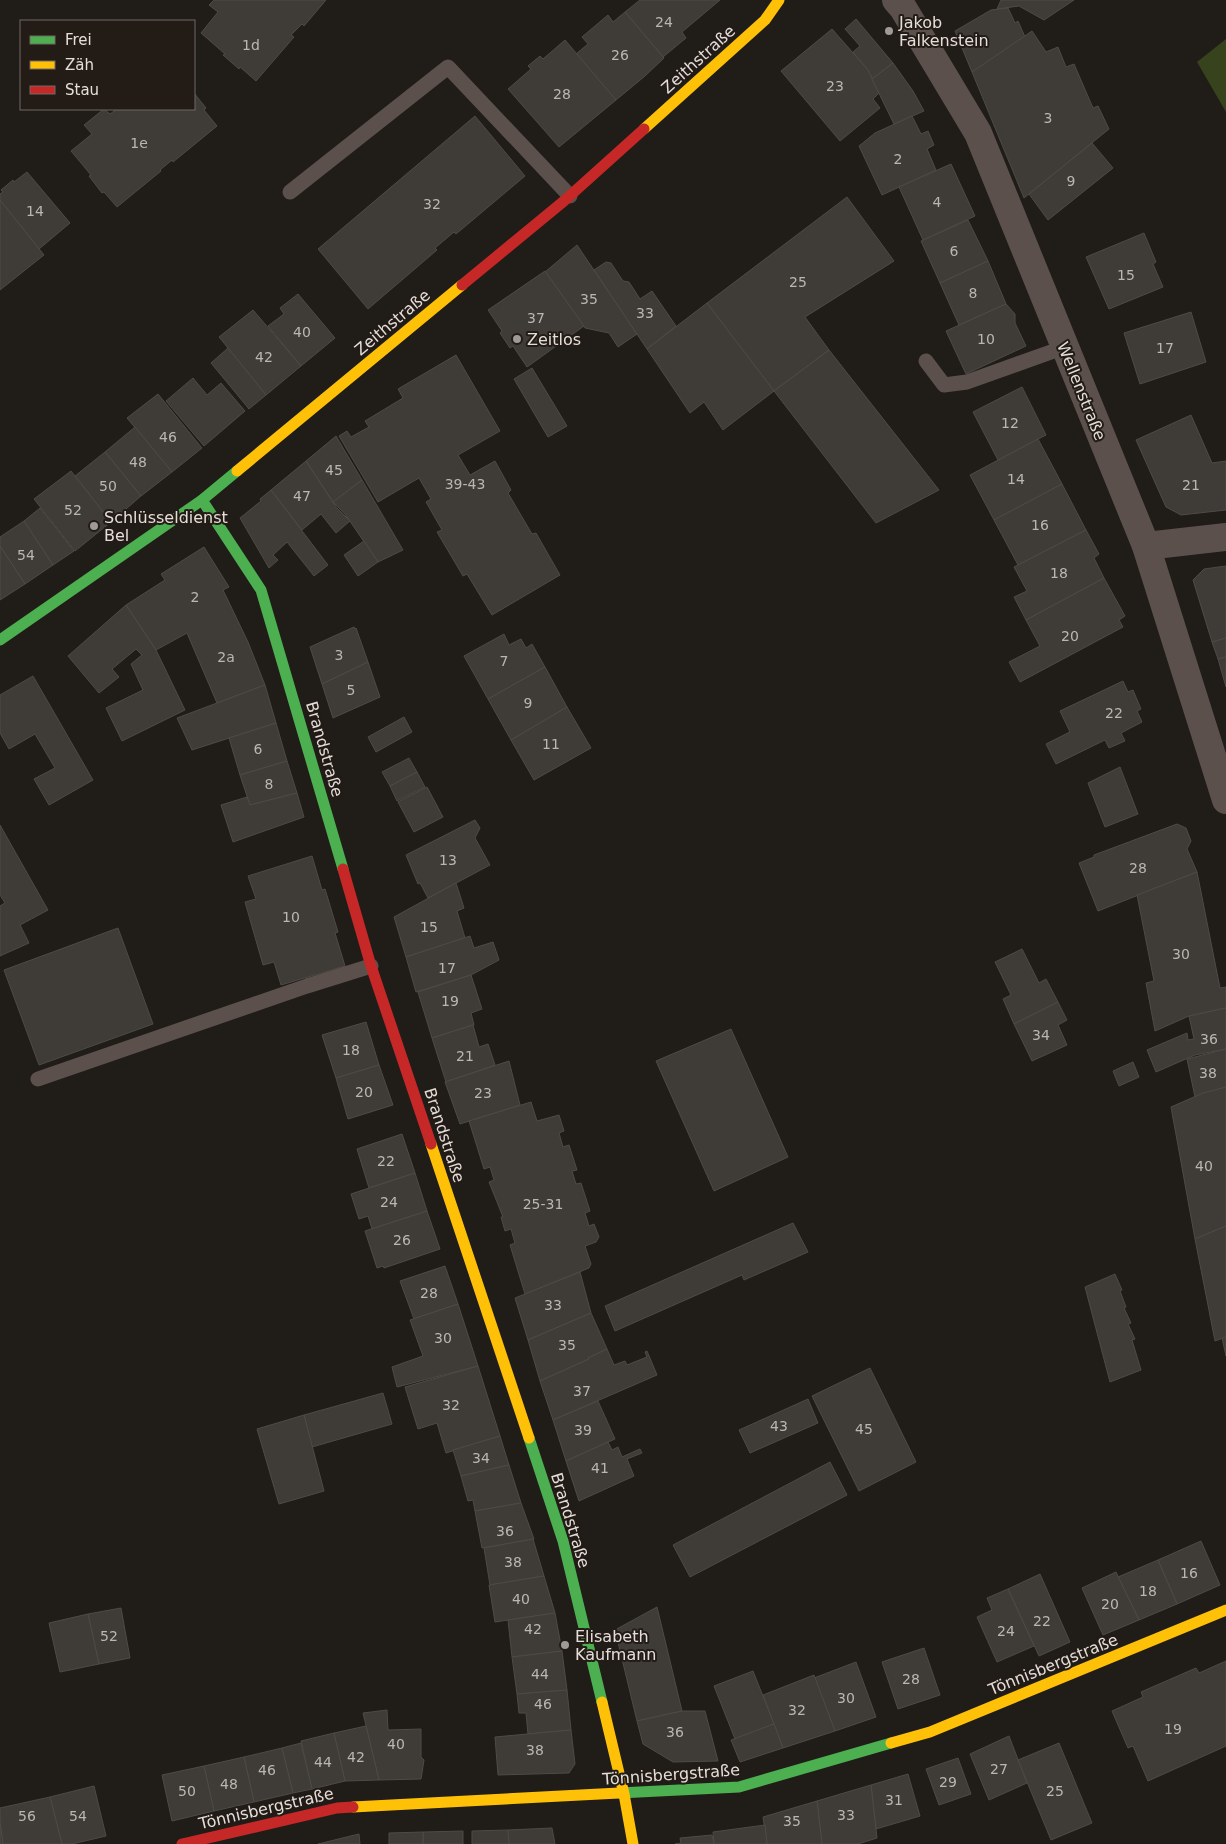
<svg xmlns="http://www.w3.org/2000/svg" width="1226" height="1844" font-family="'DejaVu Sans',sans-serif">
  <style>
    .green { fill: #36431d }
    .building { fill: #3f3c38; stroke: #4e4a46 }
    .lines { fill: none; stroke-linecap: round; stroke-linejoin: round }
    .lane { stroke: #5b504c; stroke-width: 15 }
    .street { stroke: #5b504c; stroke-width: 28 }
    .fast { stroke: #4caf50; stroke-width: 11 }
    .slow { stroke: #ffc107; stroke-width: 11 }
    .jam { stroke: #c62828; stroke-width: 11 }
    .poi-dot { fill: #9f9a96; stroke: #231b15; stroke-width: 2 }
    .labels { text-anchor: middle; stroke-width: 4; stroke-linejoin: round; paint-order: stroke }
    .number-label { font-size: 14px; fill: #bbb6b2 }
    .poi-label { font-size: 16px; fill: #e4deda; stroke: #231b15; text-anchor: start }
    .street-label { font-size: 16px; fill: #e4deda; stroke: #231b15 }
  </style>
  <rect width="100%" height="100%" fill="#201c18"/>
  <polygon class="green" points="1226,39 1226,112 1197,62"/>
  <g class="building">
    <polygon points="214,0 326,0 304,26 302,24 291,35 294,37 256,81 240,67 239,69 223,55 225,54 201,33 218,12 209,5"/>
    <polygon points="640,0 720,0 682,32 686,38 663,57 625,12"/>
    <polygon points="1001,0 1074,0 1044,20 1019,6 997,9"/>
    <polygon points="1008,8 1015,23 1018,21 1025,37 972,72 955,31 991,10"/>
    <polygon points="625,12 664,58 645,76 616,100 576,54 588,44 582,37 608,15 613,22"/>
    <polygon points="856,19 893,63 872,79 868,70 853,52 860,46 845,29"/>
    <polygon points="832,29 868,70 879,93 873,99 880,108 840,141 781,71"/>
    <polygon points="1032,31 1046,52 1058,47 1066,67 1074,64 1093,108 1098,106 1109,129 1024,198 972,72"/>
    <polygon points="565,40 616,100 559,147 508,89 531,69 528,66 540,56 543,59"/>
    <polygon points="893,63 913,91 924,111 894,124 872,79"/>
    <polygon points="194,93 206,108 204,110 217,126 173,162 172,160 160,170 161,171 117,207 104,192 102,193 89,176 91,175 71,151 92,134 84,125 104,109 110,114 117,109 194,109"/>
    <polygon points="475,116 525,176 456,234 454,232 435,248 437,250 368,309 318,249"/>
    <polygon points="912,116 921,134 928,131 934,145 927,149 936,170 882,195 859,146 875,133"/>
    <polygon points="1092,143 1113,168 1048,220 1029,194"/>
    <polygon points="951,164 975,216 923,240 899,187"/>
    <polygon points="27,172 70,223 39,249 0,200 0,194 3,192 1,190 13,180 14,182"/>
    <polygon points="847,197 894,261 805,317 829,350 774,391 707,303"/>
    <polygon points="0,200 44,255 0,290"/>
    <polygon points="968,220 988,261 940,283 921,241"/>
    <polygon points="1144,233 1156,262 1153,264 1163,287 1109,309 1086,257"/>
    <polygon points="577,245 637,334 618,347 609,333 585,328 545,272"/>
    <polygon points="988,261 1006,304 959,325 940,283"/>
    <polygon points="606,262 611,263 623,281 629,282 640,299 652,291 676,326 647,349 594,270"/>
    <polygon points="545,271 584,326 527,367 513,346 510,348 500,333 502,331 488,310"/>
    <polygon points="298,294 335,338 301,366 268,326 284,314 280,308"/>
    <polygon points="707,303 774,391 723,430 704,402 690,413 647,349"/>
    <polygon points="1006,304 1015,314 1015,323 1026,346 966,374 946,331"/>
    <polygon points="253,310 301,366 266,395 219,337"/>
    <polygon points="1191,312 1206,362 1140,384 1124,333"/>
    <polygon points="228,348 266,395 249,409 211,363"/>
    <polygon points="829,350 939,490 876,523 774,391"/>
    <polygon points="456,355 500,431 458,455 470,475 495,461 511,490 508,493 532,534 536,533 560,575 492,615 467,574 463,576 437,532 442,530 426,502 431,499 419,478 378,502 339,436 347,431 351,437 369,427 365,421 403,398 398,389"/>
    <polygon points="532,368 567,426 548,437 514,379"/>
    <polygon points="193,378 207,395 221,383 245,411 204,446 166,401"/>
    <polygon points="1022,387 1046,435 998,460 973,412"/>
    <polygon points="158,394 202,448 172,472 127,418"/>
    <polygon points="1191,415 1212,463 1226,461 1226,510 1181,515 1166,507 1136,440"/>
    <polygon points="135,427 172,472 141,496 105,452"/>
    <polygon points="336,436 362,480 333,502 306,461"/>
    <polygon points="1038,439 1062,484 994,520 970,475"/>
    <polygon points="105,452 141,496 111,522 75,476"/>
    <polygon points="306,461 336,507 350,521 336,533 321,514 302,530 271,490"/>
    <polygon points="71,471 111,522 75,551 34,499"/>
    <polygon points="362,480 403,550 378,562 345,514 333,502"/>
    <polygon points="1062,484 1086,530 1018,565 994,520"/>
    <polygon points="271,490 328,565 314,576 287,542 273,555 278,560 269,568 240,518 261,501 260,499"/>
    <polygon points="40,508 74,551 53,565 24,521"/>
    <polygon points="24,521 53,565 25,584 0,546 0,537"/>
    <polygon points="1086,530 1099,554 1094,558 1104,578 1026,620 1014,597 1027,591 1014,567"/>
    <polygon points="364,541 378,562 358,576 344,555"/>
    <polygon points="0,546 25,584 0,600"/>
    <polygon points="204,547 229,587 223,590 248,642 265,685 217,703 187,633 156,650 126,605 165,580 161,574"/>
    <polygon points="1226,566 1226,638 1212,642 1193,580 1204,569"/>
    <polygon points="1104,578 1125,616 1119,620 1123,627 1020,682 1009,662 1040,646 1026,620"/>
    <polygon points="126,605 156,650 185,710 122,741 106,708 143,690 131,664 142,655 136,649 112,669 119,677 99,693 68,656"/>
    <polygon points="354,627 355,629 356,628 368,662 322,684 310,647"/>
    <polygon points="504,634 509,645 521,639 526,648 532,644 545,667 488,699 464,656"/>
    <polygon points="1226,638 1226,657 1218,659 1212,642"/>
    <polygon points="1226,657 1226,687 1218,659"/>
    <polygon points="368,662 380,697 333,718 322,684"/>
    <polygon points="545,667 567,707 511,740 488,699"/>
    <polygon points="33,676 93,780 49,805 34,779 55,768 35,734 9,749 0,733 0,695"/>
    <polygon points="1123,681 1128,692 1133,690 1141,709 1137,711 1142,722 1121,733 1125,741 1109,748 1105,740 1056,764 1046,744 1070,732 1060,711"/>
    <polygon points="265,685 276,723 192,750 177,718"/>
    <polygon points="567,707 591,748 534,780 511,740"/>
    <polygon points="404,717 412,732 376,752 368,737"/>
    <polygon points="276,723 287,761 240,775 229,738"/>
    <polygon points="409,758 417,772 390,786 382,772"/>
    <polygon points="287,761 297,793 250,805 240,775"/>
    <polygon points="1120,767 1138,814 1105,827 1088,783"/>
    <polygon points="417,772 425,787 397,801 390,786"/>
    <polygon points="427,787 443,817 414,832 398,802"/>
    <polygon points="297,793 304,817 233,842 221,805 247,797 250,805"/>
    <polygon points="475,820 480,828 475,838 490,865 428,898 420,883 418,884 406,855"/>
    <polygon points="1177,824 1186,828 1191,841 1187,849 1197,872 1098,911 1079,863 1094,857 1094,855"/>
    <polygon points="0,825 48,910 20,925 29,943 0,956 0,906 5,903 0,895"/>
    <polygon points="312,856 322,890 325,889 338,932 335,933 345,966 281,985 274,962 263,965 245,902 256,899 248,876"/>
    <polygon points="1197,872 1220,988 1226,987 1226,1008 1189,1016 1155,1031 1146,983 1154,981 1137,895"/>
    <polygon points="456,883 464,908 457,911 465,938 406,957 394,917"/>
    <polygon points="118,928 153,1024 39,1065 4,970"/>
    <polygon points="470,936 474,948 493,942 499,960 471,975 416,992 406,957"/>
    <polygon points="1022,949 1039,983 1046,979 1058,1002 1014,1024 1003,999 1011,995 995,962"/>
    <polygon points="471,975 482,1009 471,1013 474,1025 432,1038 418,992"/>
    <polygon points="1058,1002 1067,1020 1058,1025 1067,1045 1032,1061 1014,1024"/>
    <polygon points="1226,1008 1226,1049 1195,1055 1156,1072 1147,1050 1187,1033 1188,1040 1194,1039 1189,1016"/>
    <polygon points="366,1022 379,1065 336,1078 322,1035"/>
    <polygon points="473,1025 479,1047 488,1044 495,1065 446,1082 432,1038"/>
    <polygon points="731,1029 788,1157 714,1191 656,1061"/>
    <polygon points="1226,1049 1226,1087 1195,1097 1187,1059"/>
    <polygon points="509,1061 520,1105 460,1124 445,1082"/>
    <polygon points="1133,1062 1139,1077 1119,1086 1113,1071"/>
    <polygon points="379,1065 393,1105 348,1119 336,1078"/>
    <polygon points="1226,1087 1226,1226 1195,1239 1171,1107 1203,1093"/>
    <polygon points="531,1102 537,1121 559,1115 564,1131 559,1133 563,1147 569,1145 577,1170 572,1171 576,1184 581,1183 590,1211 585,1213 589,1226 594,1224 599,1237 596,1242 585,1246 591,1264 589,1268 525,1294 510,1245 515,1243 511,1229 505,1231 501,1217 503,1217 489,1182 494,1180 490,1167 484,1169 469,1121"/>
    <polygon points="402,1134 415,1173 369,1188 357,1149"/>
    <polygon points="415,1173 427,1211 372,1229 368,1216 359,1219 351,1194"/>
    <polygon points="427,1211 440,1249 384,1268 383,1266 377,1268 365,1231"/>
    <polygon points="793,1223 808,1252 744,1280 742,1275 615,1331 605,1306"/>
    <polygon points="1226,1226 1226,1337 1215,1341 1195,1239"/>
    <polygon points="445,1266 458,1304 414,1319 400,1281"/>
    <polygon points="580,1272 591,1313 528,1340 515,1298"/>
    <polygon points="1115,1274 1122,1290 1120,1291 1126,1307 1124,1308 1131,1323 1128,1324 1135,1339 1132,1340 1141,1370 1110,1382 1085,1287"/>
    <polygon points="458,1304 478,1366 397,1387 392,1367 423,1356 410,1320"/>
    <polygon points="591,1313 607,1349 588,1358 589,1359 540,1381 528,1340"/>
    <polygon points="1226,1337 1226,1356 1222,1338"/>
    <polygon points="607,1349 614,1365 625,1361 627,1365 647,1357 645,1352 647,1351 657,1375 553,1420 540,1381 589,1359 588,1358"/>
    <polygon points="478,1366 500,1436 446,1453 437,1423 418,1429 405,1387"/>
    <polygon points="870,1368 916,1462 859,1491 812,1396"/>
    <polygon points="383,1393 392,1424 312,1447 304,1415"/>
    <polygon points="808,1399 818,1423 750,1453 739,1430"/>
    <polygon points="598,1401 615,1439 566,1461 553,1420"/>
    <polygon points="304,1415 324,1491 279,1504 257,1429"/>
    <polygon points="500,1436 509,1465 461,1476 453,1450"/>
    <polygon points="608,1442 612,1450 618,1447 622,1457 640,1449 642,1453 627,1459 634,1476 579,1501 566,1461"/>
    <polygon points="830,1462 847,1495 690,1577 673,1545"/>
    <polygon points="509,1465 521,1503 475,1511 473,1500 468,1501 461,1476"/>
    <polygon points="521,1503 534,1539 482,1548 475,1511"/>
    <polygon points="533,1539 544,1576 490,1585 484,1548"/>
    <polygon points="1201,1541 1220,1585 1177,1604 1158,1560"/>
    <polygon points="1158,1560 1177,1604 1139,1620 1118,1577"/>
    <polygon points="1116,1572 1139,1620 1103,1635 1082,1588"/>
    <polygon points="1040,1574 1070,1642 1039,1656 1008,1589"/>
    <polygon points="544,1576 555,1613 495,1622 489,1585"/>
    <polygon points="1008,1589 1034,1646 997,1662 977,1617 992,1610 987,1598"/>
    <polygon points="657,1607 682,1711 637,1721 615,1630"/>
    <polygon points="121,1608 130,1658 99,1664 88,1614"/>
    <polygon points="555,1613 562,1651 512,1657 508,1620"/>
    <polygon points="88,1614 99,1664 60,1672 49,1623"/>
    <polygon points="924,1648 940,1695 898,1709 882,1662"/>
    <polygon points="562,1651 567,1690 517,1694 512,1657"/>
    <polygon points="1226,1661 1226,1746 1148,1781 1133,1746 1128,1748 1112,1711 1143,1697 1141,1692 1196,1668 1199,1673"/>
    <polygon points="856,1662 876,1717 835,1731 814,1678"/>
    <polygon points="753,1671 774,1724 735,1739 714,1686"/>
    <polygon points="814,1675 835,1731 783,1748 763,1695"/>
    <polygon points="567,1690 571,1730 528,1734 526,1713 519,1713 517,1694"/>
    <polygon points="387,1710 388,1730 421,1729 421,1757 424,1760 421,1779 379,1780 363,1713"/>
    <polygon points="682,1711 705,1711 718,1761 673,1762 643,1744 637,1721"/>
    <polygon points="774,1724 783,1748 740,1762 731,1740"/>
    <polygon points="366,1726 379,1780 345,1781 334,1733"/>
    <polygon points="571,1730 575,1764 569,1773 498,1775 495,1737"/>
    <polygon points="334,1733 345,1781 312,1789 301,1741"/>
    <polygon points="1009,1736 1027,1783 989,1800 970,1754"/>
    <polygon points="301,1743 312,1789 293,1793 282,1748"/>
    <polygon points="1059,1743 1092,1823 1051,1840 1018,1760"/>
    <polygon points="282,1748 293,1793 254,1802 244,1757"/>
    <polygon points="244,1757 254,1802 214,1811 204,1766"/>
    <polygon points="958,1758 971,1794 939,1805 926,1769"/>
    <polygon points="204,1766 214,1811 172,1821 162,1775"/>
    <polygon points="908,1774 920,1816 876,1829 871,1785"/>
    <polygon points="871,1785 877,1838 858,1844 822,1844 817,1801"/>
    <polygon points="94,1786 106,1836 72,1844 62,1844 50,1797"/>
    <polygon points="50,1797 62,1844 3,1844 0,1823 0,1808"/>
    <polygon points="817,1801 822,1844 767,1844 763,1817"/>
    <polygon points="0,1823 3,1844 0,1844"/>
    <polygon points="765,1825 767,1844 714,1844 713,1832"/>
    <polygon points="552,1828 555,1844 509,1844 508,1830"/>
    <polygon points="508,1830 509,1844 472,1844 472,1831"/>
    <polygon points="463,1831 463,1844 423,1844 423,1832"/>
    <polygon points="423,1832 423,1844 389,1844 389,1833"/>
    <polygon points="359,1834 360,1844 318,1844"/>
    <polygon points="712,1835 714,1844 675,1844 681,1843 680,1838"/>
  </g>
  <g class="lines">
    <g class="lane">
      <polyline points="290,192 448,67 570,196"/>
      <polyline points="926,361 944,385 967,382 1065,347"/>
      <polyline points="38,1079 307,986 371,966"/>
    </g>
    <g class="street">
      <polyline points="896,0 903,8 978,133 1146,546 1226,800"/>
      <polyline points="1146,546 1226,537"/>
    </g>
    <g class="fast">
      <polyline points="202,500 261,590 343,869"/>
      <polyline points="0,640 202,500 237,471"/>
      <polyline points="529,1438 563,1541 602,1702"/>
      <polyline points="619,1793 739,1787 891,1743"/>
    </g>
    <g class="slow">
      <polyline points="644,129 765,20 779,0"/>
      <polyline points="237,471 462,285"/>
      <polyline points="431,1144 529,1438"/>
      <polyline points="602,1702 624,1794 633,1844"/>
      <polyline points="891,1743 930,1732 1226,1610"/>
      <polyline points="353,1807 619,1793"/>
    </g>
    <g class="jam">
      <polyline points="462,285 564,201 644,129"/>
      <polyline points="343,869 371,966 431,1144"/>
      <polyline points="182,1844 337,1808 353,1807"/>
    </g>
  </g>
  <g class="poi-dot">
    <circle cx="889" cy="31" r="5"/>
    <circle cx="517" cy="339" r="5"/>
    <circle cx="94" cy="526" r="5"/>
    <circle cx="565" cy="1645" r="5"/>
  </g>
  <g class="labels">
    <g class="number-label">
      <text x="664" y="27">24</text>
      <text x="251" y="50">1d</text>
      <text x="620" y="60">26</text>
      <text x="835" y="91">23</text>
      <text x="562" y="99">28</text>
      <text x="1048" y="123">3</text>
      <text x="139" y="148">1e</text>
      <text x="898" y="164">2</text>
      <text x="1071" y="186">9</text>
      <text x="937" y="207">4</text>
      <text x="432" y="209">32</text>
      <text x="35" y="216">14</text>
      <text x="954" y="256">6</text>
      <text x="1126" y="280">15</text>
      <text x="798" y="287">25</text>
      <text x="973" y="298">8</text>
      <text x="589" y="304">35</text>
      <text x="645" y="318">33</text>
      <text x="536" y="323">37</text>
      <text x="302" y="337">40</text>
      <text x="986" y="344">10</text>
      <text x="1165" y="353">17</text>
      <text x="264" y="362">42</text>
      <text x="1010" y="428">12</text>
      <text x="168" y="442">46</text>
      <text x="138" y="467">48</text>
      <text x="334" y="475">45</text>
      <text x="1016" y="484">14</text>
      <text x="465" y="489">39-43</text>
      <text x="1191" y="490">21</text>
      <text x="108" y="491">50</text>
      <text x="302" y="501">47</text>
      <text x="73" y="515">52</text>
      <text x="1040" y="530">16</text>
      <text x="26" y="560">54</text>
      <text x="1059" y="578">18</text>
      <text x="195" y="602">2</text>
      <text x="1070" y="641">20</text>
      <text x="339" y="660">3</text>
      <text x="226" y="662">2a</text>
      <text x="504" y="666">7</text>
      <text x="351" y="695">5</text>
      <text x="528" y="708">9</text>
      <text x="1114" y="718">22</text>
      <text x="551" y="749">11</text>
      <text x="258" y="754">6</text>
      <text x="269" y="789">8</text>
      <text x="448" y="865">13</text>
      <text x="1138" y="873">28</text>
      <text x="291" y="922">10</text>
      <text x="429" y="932">15</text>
      <text x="1181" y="959">30</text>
      <text x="447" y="973">17</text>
      <text x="450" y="1006">19</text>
      <text x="1041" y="1040">34</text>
      <text x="1209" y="1044">36</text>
      <text x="351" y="1055">18</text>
      <text x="465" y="1061">21</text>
      <text x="1208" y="1078">38</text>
      <text x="364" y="1097">20</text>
      <text x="483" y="1098">23</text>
      <text x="386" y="1166">22</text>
      <text x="1204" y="1171">40</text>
      <text x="389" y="1207">24</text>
      <text x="543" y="1209">25-31</text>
      <text x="402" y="1245">26</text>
      <text x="429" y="1298">28</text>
      <text x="553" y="1310">33</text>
      <text x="443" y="1343">30</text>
      <text x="567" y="1350">35</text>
      <text x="582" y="1396">37</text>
      <text x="451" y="1410">32</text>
      <text x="779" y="1431">43</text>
      <text x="864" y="1434">45</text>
      <text x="583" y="1435">39</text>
      <text x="481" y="1463">34</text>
      <text x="600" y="1473">41</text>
      <text x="505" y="1536">36</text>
      <text x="513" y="1567">38</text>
      <text x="1189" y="1578">16</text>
      <text x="1148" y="1596">18</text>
      <text x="521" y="1604">40</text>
      <text x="1110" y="1609">20</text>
      <text x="1042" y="1626">22</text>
      <text x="533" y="1634">42</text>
      <text x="1006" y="1636">24</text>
      <text x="109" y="1641">52</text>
      <text x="540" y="1679">44</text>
      <text x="911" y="1684">28</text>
      <text x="846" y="1703">30</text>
      <text x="543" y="1709">46</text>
      <text x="797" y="1715">32</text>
      <text x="1173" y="1734">19</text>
      <text x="675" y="1737">36</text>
      <text x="396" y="1749">40</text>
      <text x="535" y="1755">38</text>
      <text x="356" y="1762">42</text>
      <text x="323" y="1767">44</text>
      <text x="999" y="1774">27</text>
      <text x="267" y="1775">46</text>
      <text x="948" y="1787">29</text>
      <text x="229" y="1789">48</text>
      <text x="187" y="1796">50</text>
      <text x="1055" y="1796">25</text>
      <text x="894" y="1805">31</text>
      <text x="846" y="1820">33</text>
      <text x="27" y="1821">56</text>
      <text x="78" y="1821">54</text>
      <text x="792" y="1826">35</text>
    </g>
    <g class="poi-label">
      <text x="899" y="28">Jakob<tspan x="899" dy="18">Falkenstein</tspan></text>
      <text x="527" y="345">Zeitlos</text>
      <text x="104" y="523">Schlüsseldienst<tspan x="104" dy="18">Bel</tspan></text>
      <text x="575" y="1642">Elisabeth<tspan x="575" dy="18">Kaufmann</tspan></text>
    </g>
    <g class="street-label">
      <text transform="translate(698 59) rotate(-42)" y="6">Zeithstraße</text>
      <text transform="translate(392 322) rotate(-40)" y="6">Zeithstraße</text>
      <text transform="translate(1082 391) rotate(68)" y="6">Wellenstraße</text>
      <text transform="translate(325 749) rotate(74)" y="6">Brandstraße</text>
      <text transform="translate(445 1135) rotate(72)" y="6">Brandstraße</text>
      <text transform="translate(571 1520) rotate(73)" y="6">Brandstraße</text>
      <text transform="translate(1053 1664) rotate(-22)" y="6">Tönnisbergstraße</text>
      <text transform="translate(671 1774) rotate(-4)" y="6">Tönnisbergstraße</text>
      <text transform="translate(266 1808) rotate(-13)" y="6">Tönnisbergstraße</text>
    </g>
  </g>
  <rect x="20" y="20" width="175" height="90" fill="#231b15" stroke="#706964"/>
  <rect x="30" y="36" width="25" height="8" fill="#4caf50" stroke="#706964"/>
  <text x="65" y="45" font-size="15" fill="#e4deda">Frei</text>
  <rect x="30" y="61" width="25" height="8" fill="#ffc107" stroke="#706964"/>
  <text x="65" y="70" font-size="15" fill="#e4deda">Zäh</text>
  <rect x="30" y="86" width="25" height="8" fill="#c62828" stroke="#706964"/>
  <text x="65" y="95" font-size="15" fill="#e4deda">Stau</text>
</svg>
